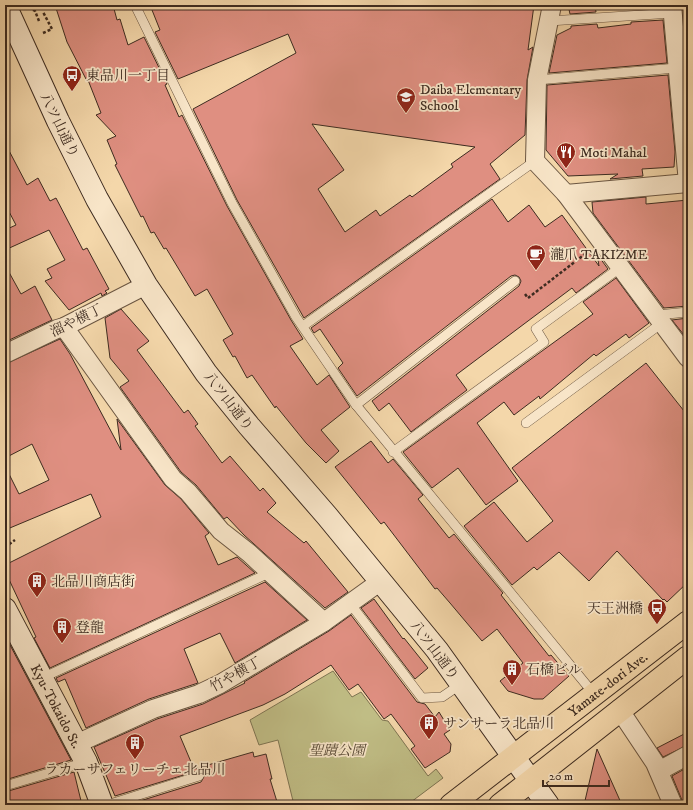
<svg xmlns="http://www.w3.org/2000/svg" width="693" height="810" font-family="'IM FELL DW Pica','Noto Serif JP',serif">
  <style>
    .green { fill: #c0bd85; stroke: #7e7452 }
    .building { fill: #df8f81; stroke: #3d2b20; fill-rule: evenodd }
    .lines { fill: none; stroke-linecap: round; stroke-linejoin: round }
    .lane-casing { stroke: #6b5642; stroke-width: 10 }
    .street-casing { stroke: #6b5642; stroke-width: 20 }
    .secondary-casing { stroke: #3d2b20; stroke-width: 24 }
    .highway-casing { stroke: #3d2b20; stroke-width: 24 }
    .path { stroke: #3d2b20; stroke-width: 2.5; stroke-dasharray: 3 2; stroke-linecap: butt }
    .lane { stroke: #f8e5c8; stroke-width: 9 }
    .street { stroke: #f8e5c8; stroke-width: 18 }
    .secondary { stroke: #f8e5c8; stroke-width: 22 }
    .highway { stroke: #f4d7aa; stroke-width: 22 }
    .labels { text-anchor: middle; stroke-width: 3.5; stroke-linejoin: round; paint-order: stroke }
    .poi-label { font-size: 14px; fill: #3d2b20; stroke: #f8e5c8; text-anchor: start }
    .street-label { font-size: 14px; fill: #3d2b20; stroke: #f8e5c8 }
    .park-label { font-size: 14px; font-style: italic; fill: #574834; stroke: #f8e5c8 }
  </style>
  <rect width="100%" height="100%" fill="#f4d7aa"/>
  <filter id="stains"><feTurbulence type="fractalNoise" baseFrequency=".005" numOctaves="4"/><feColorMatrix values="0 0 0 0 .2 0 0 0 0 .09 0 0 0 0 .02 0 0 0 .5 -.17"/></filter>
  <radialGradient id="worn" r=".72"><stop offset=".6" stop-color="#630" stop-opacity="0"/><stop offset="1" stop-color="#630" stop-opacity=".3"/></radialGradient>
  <polygon class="green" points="333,671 352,697 361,692 382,720 388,721 428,776 436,769 443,778 407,805 294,805 278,740 259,745 250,720"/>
  <g class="building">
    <polygon points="55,5 113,5 117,20 120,19 128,45 144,37 167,84 165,85 179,117 182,115 227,206 291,320 303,339 290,346 317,385 329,375 350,407 321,430 339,451 326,463 306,443 276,406 275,408 252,375 247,378 235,356 233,357 223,340 233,334 207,289 195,296 166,248 164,249 154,232 151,233 143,216 141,217 115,165 117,164 107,140 116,136 96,115 101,113 88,80 87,81 67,42"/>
    <path d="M 150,5 L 534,5 L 528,50 L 533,47 L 527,80 L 525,135 L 490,164 L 500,179 L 304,318 L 237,200 L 193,109 L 296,53 L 288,34 L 178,79 L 155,32 L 160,30 ZM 312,124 L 475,147 L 451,164 L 453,167 L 412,197 L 410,195 L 380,216 L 376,210 L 345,232 L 318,189 L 344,170 Z"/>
    <polygon points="568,5 595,5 596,12 570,14"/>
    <polygon points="683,5 688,5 688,61"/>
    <polygon points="663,20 667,63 549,73 557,35 571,28 571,26 597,24 598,28 631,24 631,22"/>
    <polygon points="668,75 675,152 674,167 642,169 643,176 610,179 618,174 568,176 546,150 547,85"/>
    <polygon points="5,143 27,185 38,178 50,201 56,198 83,250 87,248 109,289 105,291 107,293 102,296 101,293 69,310 45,281 52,278 47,269 65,260 49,230 5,250 5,230 16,225 5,204"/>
    <polygon points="646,197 646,204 688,200 688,306 664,308 593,213 592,202"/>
    <polygon points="492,199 508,222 529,205 545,227 562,215 599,266 597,254 608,269 576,293 572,288 456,375 467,390 411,432 389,403 379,411 372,401 519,286 521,281 519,277 515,275 511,276 357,396 338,368 343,363 320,329 314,333 311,328"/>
    <polygon points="5,265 21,294 35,286 52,320 5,342"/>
    <polygon points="616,278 649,323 629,338 626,334 596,356 594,354 540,399 539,396 514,415 504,402 477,423 518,481 486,505 458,468 432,488 403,452 593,314 583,302"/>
    <polygon points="121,309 149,341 137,350 184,413 188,410 198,424 195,426 222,463 230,456 260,491 263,488 276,503 267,512 304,543 306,541 348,592 325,608 244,535 227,517 224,519 196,485 181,472 120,387 129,381 110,358 105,318"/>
    <polygon points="688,318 688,340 672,320"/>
    <polygon points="60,339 70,354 121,450 117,419 165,485 181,499 209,533 205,536 218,565 237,557 255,573 50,668 34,638 36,637 5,571 5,565 101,517 91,494 5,530 5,466 19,494 49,480 32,444 5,458 5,364"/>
    <polygon points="646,363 688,416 688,582 667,602 664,599 663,600 617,551 589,581 559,552 537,570 534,567 512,585 464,526 494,502 527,542 553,521 512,468"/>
    <polygon points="371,441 388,463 393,459 423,495 418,499 449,538 454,534 503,593 501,595 549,656 551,655 569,676 543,699 534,699 508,691 500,681 523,663 497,629 482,641 450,603 437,588 435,589 384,522 381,524 335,467"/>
    <polygon points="265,582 307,620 235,663 220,633 184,649 198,683 149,699 86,728 65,679 58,682 56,678"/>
    <polygon points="374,599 403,639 404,638 428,668 415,679 361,608"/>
    <polygon points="351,615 417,702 425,704 435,717 439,712 450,730 444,734 451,744 450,752 425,768 411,749 415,746 391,714 384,719 358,684 349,690 331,665 285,694 263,705 180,736 194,769 253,752 254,757 266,754 272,779 270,779 278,805 127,805 201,782 205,775 200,770 115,796 94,747 157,719 203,704 245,683 244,682 329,631"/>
    <polygon points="10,645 71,760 5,780 5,646"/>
    <polygon points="688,732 688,745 663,757 657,748"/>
    <polygon points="597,749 622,805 584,805"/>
    <polygon points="688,767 688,805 684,805 672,776"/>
    <polygon points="74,772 82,805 5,805 5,792"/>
  </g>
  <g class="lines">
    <g class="lane-casing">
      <g id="lane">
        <polyline points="135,5 232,203 296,317 356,405 594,694"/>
        <polyline points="549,21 673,13"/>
        <polyline points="537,80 688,67"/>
        <polyline points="657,315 688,312"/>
        <polyline points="303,326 535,161"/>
        <polyline points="356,405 515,281"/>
        <polyline points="526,423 662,323"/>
        <polyline points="393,452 544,342 536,329 621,267"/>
        <polyline points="349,602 422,698 442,697 461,684"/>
        <polyline points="42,678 269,573"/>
        <polyline points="5,786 86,762"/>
        <polyline points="107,805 199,776"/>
      </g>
    </g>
    <g class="street-casing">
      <g id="street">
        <polyline points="552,5 537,80 535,161 566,194 688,358"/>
        <polyline points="672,5 688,183"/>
        <polyline points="566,194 688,183"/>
        <polyline points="64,327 173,479 188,492 221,531 249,553 324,622"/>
        <polyline points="5,354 57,329 64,327 146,285"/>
        <polyline points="619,709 655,763 673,805"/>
        <polyline points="76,744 153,709 199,694 220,684 324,622 381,581"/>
        <polyline points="659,771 688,755"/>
      </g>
    </g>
    <g class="secondary-casing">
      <g id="secondary">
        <polyline points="5,5 58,121 97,199 146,285 206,373 249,426 327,516 437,650 548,805"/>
        <path id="s1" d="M 5,609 L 86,762 L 102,805"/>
      </g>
    </g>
    <g class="highway-casing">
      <g id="highway">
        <path id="s2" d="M 451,805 L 688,622"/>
        <polyline points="500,805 688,657"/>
      </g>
    </g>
    <g class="path">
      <polyline points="33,10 35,11 39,21"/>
      <polyline points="43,33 52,29 43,12"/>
      <polyline points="5,216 7,215"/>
      <polyline points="525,294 528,298 585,254"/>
      <polyline points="5,547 15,540"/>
      <polyline points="376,805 377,805"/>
    </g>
    <use href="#lane" class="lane"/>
    <use href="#street" class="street"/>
    <use href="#secondary" class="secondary"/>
    <use href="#highway" class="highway"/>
  </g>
  <defs>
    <g id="bus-pin" transform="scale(1)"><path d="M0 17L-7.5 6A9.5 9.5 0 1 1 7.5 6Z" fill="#8f2418" stroke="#f8e5c8"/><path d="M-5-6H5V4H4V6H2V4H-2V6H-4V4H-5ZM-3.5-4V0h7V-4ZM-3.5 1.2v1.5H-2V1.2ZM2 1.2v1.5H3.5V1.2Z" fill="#fff"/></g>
    <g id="school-pin" transform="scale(1)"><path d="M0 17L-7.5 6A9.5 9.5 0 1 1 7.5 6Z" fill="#8f2418" stroke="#f8e5c8"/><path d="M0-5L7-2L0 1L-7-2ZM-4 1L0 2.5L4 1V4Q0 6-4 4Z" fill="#fff"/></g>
    <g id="restaurant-pin" transform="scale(1)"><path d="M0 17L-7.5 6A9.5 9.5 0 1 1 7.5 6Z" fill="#8f2418" stroke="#f8e5c8"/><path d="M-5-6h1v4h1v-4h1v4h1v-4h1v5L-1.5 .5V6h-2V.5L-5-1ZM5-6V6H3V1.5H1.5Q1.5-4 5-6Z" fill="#fff"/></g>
    <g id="cafe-pin" transform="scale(1)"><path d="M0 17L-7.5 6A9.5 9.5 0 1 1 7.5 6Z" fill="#8f2418" stroke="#f8e5c8"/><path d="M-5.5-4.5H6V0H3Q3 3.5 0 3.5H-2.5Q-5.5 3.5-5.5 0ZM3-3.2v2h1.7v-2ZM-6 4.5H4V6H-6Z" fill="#fff"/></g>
    <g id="building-pin" transform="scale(1)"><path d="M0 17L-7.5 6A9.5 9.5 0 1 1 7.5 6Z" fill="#8f2418" stroke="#f8e5c8"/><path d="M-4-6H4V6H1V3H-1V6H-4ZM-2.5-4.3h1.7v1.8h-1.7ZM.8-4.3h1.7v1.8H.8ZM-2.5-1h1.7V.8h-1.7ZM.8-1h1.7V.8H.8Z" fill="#fff"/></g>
  </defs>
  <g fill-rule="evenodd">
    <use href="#bus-pin" x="72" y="75"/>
    <use href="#school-pin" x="406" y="97"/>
    <use href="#restaurant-pin" x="566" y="152"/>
    <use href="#cafe-pin" x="536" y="254"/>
    <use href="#building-pin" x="37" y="581"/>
    <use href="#bus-pin" x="657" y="608"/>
    <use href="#building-pin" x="62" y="627"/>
    <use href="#building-pin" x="512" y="669"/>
    <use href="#building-pin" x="429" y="723"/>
    <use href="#building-pin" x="135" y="743"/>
  </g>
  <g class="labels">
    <g class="poi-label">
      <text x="86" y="80">東品川一丁目</text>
      <text x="420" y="94">Daiba Elementary<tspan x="420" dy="16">School</tspan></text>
      <text x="580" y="157">Moti Mahal</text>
      <text x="550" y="259">瀧爪 TAKIZME</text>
      <text x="51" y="586">北品川商店街</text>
      <text x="643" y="613" text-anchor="end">天王洲橋</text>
      <text x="76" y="632">登龍</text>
      <text x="526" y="674">石橋ビル</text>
      <text x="443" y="728">サンサーラ北品川</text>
      <text x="135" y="774" text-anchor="middle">ラカーサフェリーチェ北品川</text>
    </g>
    <g class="street-label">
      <text transform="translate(60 125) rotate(64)" y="5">八ツ山通り</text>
      <text transform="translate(76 320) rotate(-26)" y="5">溜や横丁</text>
      <text transform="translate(229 401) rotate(52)" y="5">八ツ山通り</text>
      <text transform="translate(435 650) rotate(53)" y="5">八ツ山通り</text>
      <text transform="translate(235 674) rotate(-29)" y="5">竹や横丁</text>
      <text dy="5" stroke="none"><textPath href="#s2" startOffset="198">Yamate-dori Ave.</textPath></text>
      <text dy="5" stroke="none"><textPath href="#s1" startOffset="110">Kyu-Tokaido St.</textPath></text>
    </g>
    <g class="park-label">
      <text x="337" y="755">聖蹟公園</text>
    </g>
  </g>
  <rect width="693" height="810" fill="none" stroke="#f4d7aa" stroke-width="20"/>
  <rect x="6" y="6" width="681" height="798" fill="none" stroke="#3d2b20" stroke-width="2"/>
  <rect x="10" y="10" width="673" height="790" fill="none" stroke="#3d2b20"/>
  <path d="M543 780v6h66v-6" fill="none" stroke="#3d2b20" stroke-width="2"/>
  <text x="549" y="780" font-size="12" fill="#3d2b20" stroke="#f8e5c8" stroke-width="3" paint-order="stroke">20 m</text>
  <rect width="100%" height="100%" filter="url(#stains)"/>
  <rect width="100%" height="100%" fill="url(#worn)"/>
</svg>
